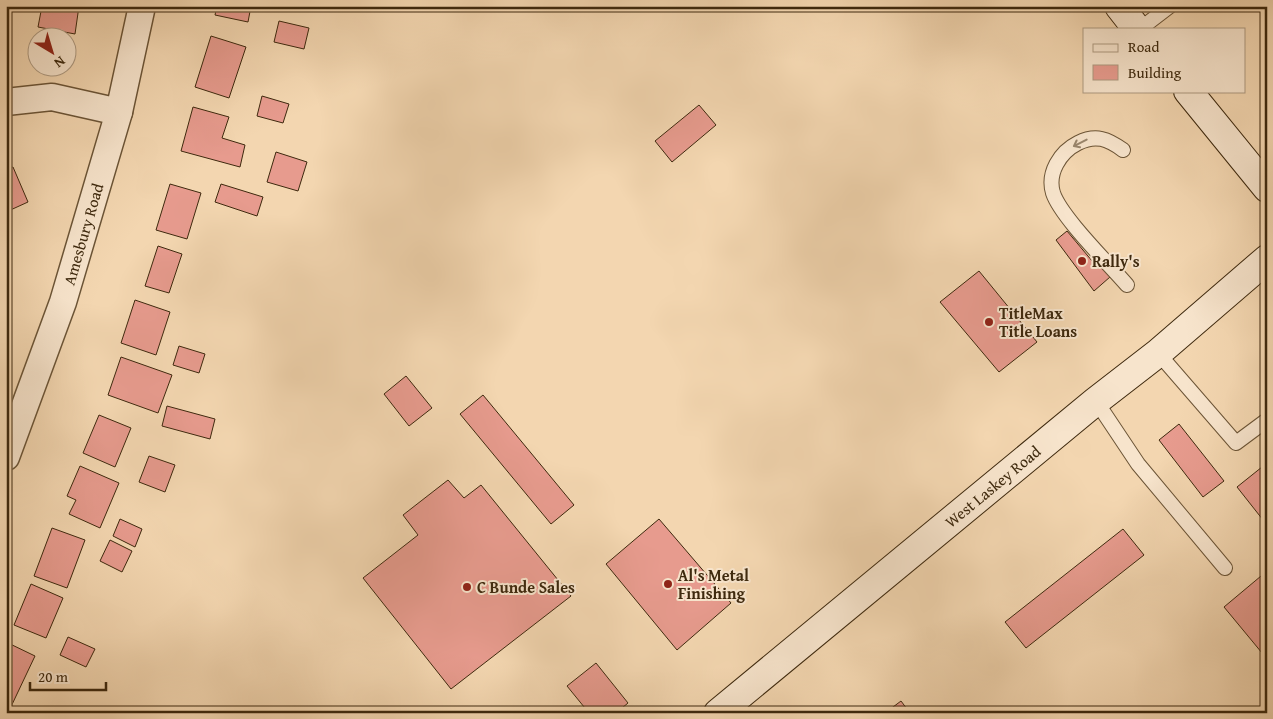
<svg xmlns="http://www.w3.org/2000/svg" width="1273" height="719" font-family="'Gentium Book Plus',serif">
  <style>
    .building { fill: #e79b8e; stroke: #3e290e }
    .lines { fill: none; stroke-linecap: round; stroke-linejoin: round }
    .lane-casing { stroke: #6b5436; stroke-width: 16 }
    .street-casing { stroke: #6b5436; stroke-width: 29 }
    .secondary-casing { stroke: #3e290e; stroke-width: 30 }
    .lane { stroke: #f7e4cc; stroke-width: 14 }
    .street { stroke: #f7e4cc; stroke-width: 26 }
    .secondary { stroke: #f7e4cc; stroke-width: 28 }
    .oneway { stroke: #9a866d }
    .poi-dot { fill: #8f2418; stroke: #f7e4cc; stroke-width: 2 }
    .labels { text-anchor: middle; stroke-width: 4; stroke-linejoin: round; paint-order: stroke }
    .street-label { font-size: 16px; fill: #3e290e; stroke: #f7e4cc }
    .poi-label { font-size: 16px; font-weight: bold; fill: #3e290e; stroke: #f7e4cc; text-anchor: start }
  </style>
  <rect width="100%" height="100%" fill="#f3d6b0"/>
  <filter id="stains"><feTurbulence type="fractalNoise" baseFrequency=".004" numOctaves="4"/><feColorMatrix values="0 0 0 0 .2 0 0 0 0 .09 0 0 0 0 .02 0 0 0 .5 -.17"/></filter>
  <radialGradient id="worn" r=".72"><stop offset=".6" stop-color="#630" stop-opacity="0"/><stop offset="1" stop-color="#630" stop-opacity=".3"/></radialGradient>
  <g class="building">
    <polygon points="42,6 79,6 75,34 38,27"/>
    <polygon points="217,6 251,6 248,22 215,15"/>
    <polygon points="279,21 309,28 304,49 274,42"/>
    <polygon points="211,36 246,47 229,98 195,87"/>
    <polygon points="262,96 289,104 283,123 257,116"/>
    <polygon points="699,105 716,125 672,162 655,141"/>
    <polygon points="193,107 229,117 222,138 245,145 240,167 181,151"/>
    <polygon points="276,152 307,162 298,191 267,182"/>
    <polygon points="13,167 28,202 6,212 6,169"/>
    <polygon points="170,184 201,193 187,239 156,230"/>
    <polygon points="221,184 263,197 257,216 215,202"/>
    <polygon points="1067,231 1093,262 1095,259 1110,277 1094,291 1056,240"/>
    <polygon points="158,246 182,254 169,293 145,286"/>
    <polygon points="979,271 1037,342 999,372 940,302"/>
    <polygon points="135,300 170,312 156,355 121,343"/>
    <polygon points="179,346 205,354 199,373 173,365"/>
    <polygon points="121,357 172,375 158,413 108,395"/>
    <polygon points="406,376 432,408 409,426 384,394"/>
    <polygon points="483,395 574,505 551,524 460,414"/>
    <polygon points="167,406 215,419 210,439 162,426"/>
    <polygon points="99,415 131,428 115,467 83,453"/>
    <polygon points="1179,424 1224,481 1203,497 1159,440"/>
    <polygon points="149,456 175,465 165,492 139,482"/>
    <polygon points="1267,463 1267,525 1237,487"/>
    <polygon points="80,466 119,483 100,528 69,514 76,500 67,496"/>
    <polygon points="448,480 464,498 481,485 571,596 451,689 363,578 418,535 403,515"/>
    <polygon points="120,519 142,529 135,547 113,536"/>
    <polygon points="659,519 731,603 677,650 606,564"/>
    <polygon points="52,528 85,540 67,588 34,576"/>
    <polygon points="1123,529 1144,555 1026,648 1005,622"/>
    <polygon points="110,540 132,551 122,572 100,561"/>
    <polygon points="1267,571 1267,659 1224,607"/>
    <polygon points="31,584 63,598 46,638 14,625"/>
    <polygon points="68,637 95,649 86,667 60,655"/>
    <polygon points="6,642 35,656 8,713 6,713"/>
    <polygon points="596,663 628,703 616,713 589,713 567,686"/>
    <polygon points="901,701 910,713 885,713"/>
  </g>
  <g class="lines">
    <g class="lane-casing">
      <g id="lane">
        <polyline points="1140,29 1170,6"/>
        <path d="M 1123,150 C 1108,139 1096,134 1078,143 C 1060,152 1047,173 1053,193 C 1061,217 1109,264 1127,285"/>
        <polyline points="1158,353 1236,443 1267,420"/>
        <polyline points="1096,401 1138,464 1225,568"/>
      </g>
    </g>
    <g class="street-casing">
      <g id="street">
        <polyline points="6,102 52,97 119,112"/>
        <path id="s1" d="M 6,457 L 63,302 L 119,112 L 142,6"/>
      </g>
    </g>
    <g class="secondary-casing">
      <g id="secondary">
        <polyline points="1119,6 1137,29"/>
        <polyline points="1188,91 1267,188"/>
        <path id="s2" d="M 718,713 L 1096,401 L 1158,353 L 1267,259"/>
      </g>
    </g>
    <use href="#lane" class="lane"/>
    <use href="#street" class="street"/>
    <use href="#secondary" class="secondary"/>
  </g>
  <defs><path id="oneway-shaft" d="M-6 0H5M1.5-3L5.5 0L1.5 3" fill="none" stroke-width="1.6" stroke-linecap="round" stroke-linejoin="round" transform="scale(1.25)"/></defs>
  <use class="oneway" href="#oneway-shaft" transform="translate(1080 143) rotate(153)"/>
  <g class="poi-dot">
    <circle cx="1082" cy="261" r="5"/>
    <circle cx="989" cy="322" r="5"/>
    <circle cx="668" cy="584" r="5"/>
    <circle cx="467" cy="587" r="5"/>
  </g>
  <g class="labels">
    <g class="street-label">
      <text dy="6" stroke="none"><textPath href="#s1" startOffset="236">Amesbury Road</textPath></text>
      <text dy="6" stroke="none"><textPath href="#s2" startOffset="356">West Laskey Road</textPath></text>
    </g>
    <g class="poi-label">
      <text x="1092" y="267">Rally's</text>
      <text x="999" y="319">TitleMax<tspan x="999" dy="18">Title Loans</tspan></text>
      <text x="678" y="581">Al's Metal<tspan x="678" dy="18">Finishing</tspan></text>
      <text x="477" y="593">C Bunde Sales</text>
    </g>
  </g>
  <rect width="1273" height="719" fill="none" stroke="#f3d6b0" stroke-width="25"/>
  <rect x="8" y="8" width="1258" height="704" fill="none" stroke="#3e290e" stroke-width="2.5"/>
  <rect x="12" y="12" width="1248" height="694" fill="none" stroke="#3e290e"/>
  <rect x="1083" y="28" width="162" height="65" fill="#f7e4cc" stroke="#ad9980"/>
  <rect x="1093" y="44" width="25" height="8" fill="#f7e4cc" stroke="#ad9980"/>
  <text x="1128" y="52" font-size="15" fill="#3e290e">Road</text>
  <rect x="1093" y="65" width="25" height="15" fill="#e79b8e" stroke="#ad9980"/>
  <text x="1128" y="78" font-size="15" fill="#3e290e">Building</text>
  <g transform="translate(52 52) rotate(142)"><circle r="24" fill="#f7e4cc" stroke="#ad9980"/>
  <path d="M0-4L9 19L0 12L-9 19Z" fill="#8f2418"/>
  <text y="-8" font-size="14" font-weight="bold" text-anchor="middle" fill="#3e290e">N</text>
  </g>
  <path d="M30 682v8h76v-8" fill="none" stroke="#3e290e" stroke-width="2.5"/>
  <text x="38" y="682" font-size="15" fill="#3e290e" stroke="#f7e4cc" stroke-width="4" paint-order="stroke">20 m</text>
  <rect width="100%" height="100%" filter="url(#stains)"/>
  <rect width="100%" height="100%" fill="url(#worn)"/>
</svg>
